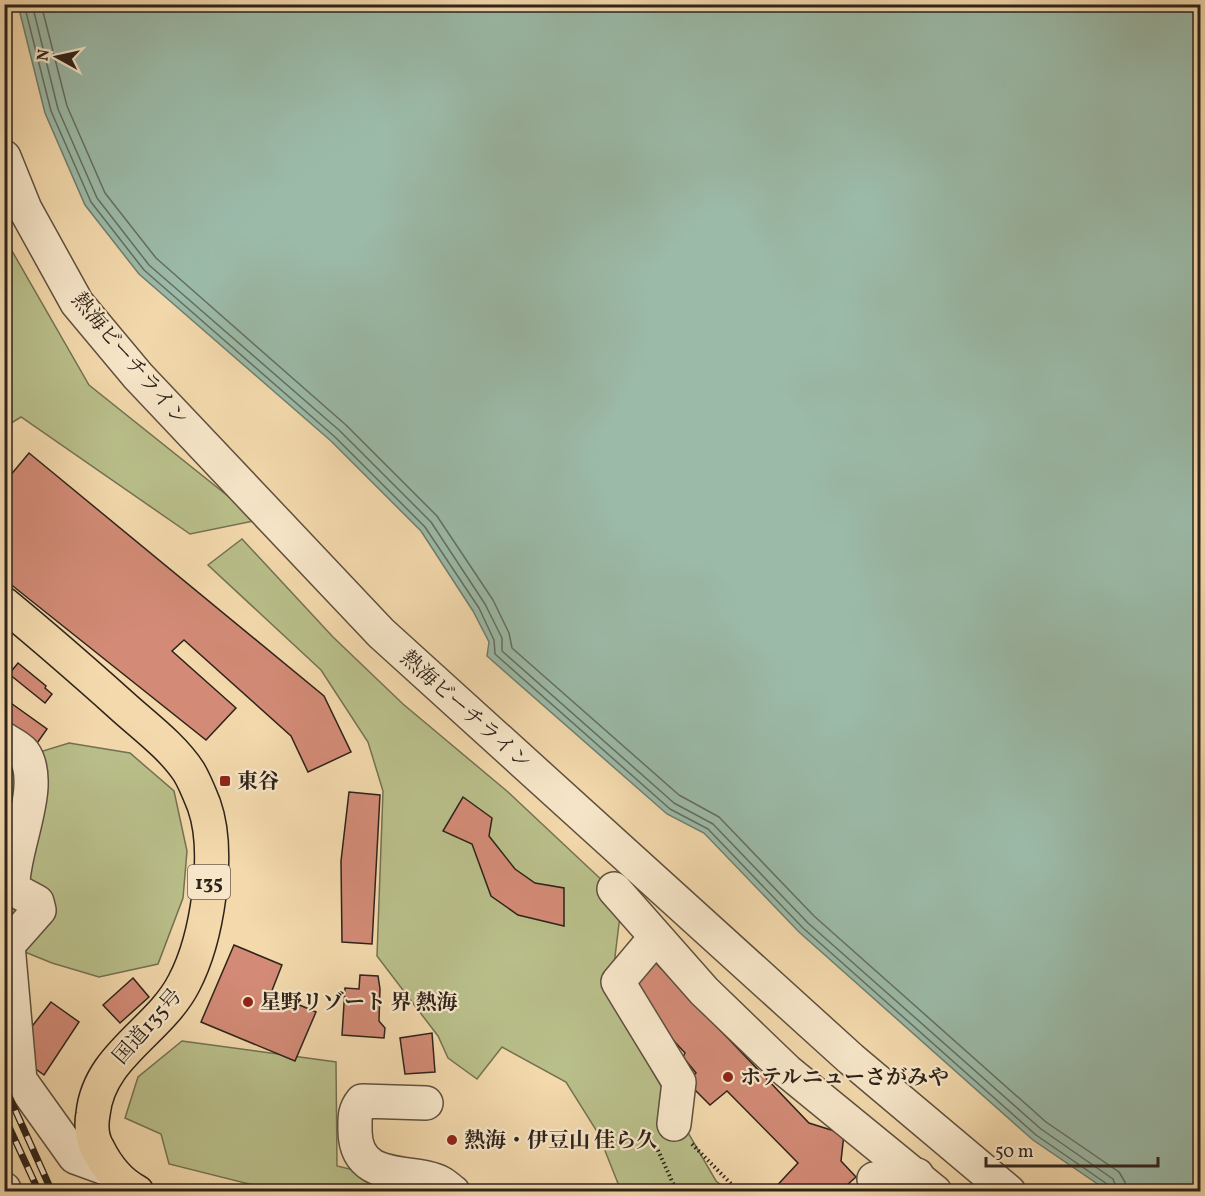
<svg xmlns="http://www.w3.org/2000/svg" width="1205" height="1196" font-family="Vollkorn,'Noto Serif JP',serif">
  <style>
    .green { fill: #b9bf8a; stroke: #747152; stroke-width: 1.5 }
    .water { fill: #9bbaa8; stroke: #6f7e6f; stroke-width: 1.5 }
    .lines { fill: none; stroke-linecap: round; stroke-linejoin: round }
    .shore { stroke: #646e61; stroke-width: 1.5 }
    .building { fill: #d38b77; stroke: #2e231a; stroke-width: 1.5 }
    .minor-casing { stroke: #5f503e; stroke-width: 36 }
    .highway-casing { stroke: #2e231a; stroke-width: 36 }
    .path { stroke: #2e231a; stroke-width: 4; stroke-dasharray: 1.5 3; stroke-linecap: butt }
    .minor { stroke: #f7e6c9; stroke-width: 33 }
    .highway { stroke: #f3d9ac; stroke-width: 33 }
    .rail-casing { stroke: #2e231a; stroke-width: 7 }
    .rail { stroke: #f7e6c9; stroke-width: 4.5; stroke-dasharray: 14; stroke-linecap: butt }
    .poi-dot { fill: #8f2418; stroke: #f7e6c9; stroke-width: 2 }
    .labels { text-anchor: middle; stroke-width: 4.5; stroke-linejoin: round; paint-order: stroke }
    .shield { fill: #f7e6c9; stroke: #6a5e4e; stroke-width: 1.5 }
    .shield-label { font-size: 20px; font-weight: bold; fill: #2e231a }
    .street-label { font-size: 21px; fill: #2e231a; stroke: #f7e6c9 }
    .poi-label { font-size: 21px; font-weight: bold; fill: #2e231a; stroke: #f7e6c9; text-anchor: start }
  </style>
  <rect width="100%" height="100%" fill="#f3d9ac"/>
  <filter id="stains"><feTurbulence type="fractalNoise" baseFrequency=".00333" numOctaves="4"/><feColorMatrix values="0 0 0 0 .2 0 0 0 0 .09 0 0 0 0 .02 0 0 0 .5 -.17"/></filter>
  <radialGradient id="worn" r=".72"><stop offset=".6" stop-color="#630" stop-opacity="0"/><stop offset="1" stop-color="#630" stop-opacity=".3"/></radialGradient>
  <g class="green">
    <polygon points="4,237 89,385 258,520 190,534 21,417 5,427"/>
    <polygon points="242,539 333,637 403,704 508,792 622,899 610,998 716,1181 729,1191 621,1191 598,1133 566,1082 502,1047 477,1079 448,1058 438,1036 377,956 383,791 368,742 321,670 208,565"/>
    <polygon points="69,743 130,753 174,791 187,851 183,898 158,964 99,977 52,963 5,944 4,763"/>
    <polygon points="182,1041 336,1062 337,1166 419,1186 420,1191 273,1190 169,1164 161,1134 125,1118 138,1077"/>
  </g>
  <polygon class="water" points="18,5 1200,5 1200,1191 1108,1191 1033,1140 799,932 704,833 667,814 487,656 489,642 473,611 421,531 331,441 139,274 85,205 45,113"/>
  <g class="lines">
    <g class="shore">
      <polyline points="24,4 51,111 91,202 144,270 335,437 425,527 479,608 494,640 495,654 670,809 708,829 803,928 1036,1135 1107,1184 1110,1192"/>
      <polyline points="32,4 58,109 97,198 149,265 340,431 431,522 485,604 502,638 502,651 674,803 713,824 808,923 1041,1129 1113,1179 1118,1192"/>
      <polyline points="41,4 67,106 105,193 156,258 346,425 437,516 493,600 509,633 512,648 679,795 719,817 814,916 1046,1122 1119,1172 1125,1182 1127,1192"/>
    </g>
  </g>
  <g class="building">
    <polygon points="29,453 324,696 351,752 308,772 291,736 184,640 172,651 236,708 206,740 4,579 4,483"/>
    <polygon points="18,663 46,686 45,688 52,694 45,703 9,674"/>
    <polygon points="8,701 47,729 33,749 4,729 4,706"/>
    <polygon points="349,792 380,795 372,944 342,942 341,861"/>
    <polygon points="463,797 492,818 489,836 515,869 535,883 564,888 564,926 518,915 491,896 472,844 443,831"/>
    <polygon points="4,892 22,908 4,927"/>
    <polygon points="234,945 282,965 271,993 316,1012 295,1061 201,1022"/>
    <polygon points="655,962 809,1123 844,1134 841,1161 856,1177 839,1192 771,1192 798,1163 727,1091 710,1105 687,1082 696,1073 683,1057 685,1053 660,1026 661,1020 628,986"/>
    <polygon points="360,975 378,976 380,989 379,1021 385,1028 384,1038 342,1035 345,988 359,989"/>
    <polygon points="133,978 149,997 120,1023 103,1005"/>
    <polygon points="51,1002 79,1022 44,1075 12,1052"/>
    <polygon points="432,1033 435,1072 405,1074 400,1038"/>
  </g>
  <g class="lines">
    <g class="minor-casing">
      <g id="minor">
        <polyline points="4,157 25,209 77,303 138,376 381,633 851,1059 1009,1192"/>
        <path d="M 4,739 C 10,743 19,747 23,752 C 47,784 10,853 13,889 L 37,902 L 39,910 L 8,945 L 20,1080 L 75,1157 L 108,1169"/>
        <polyline points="614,889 704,991 787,1071 935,1192"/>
        <polyline points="655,938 618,982 679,1082 674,1124"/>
        <path d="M 426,1103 L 362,1101 C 354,1111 355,1118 355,1131 C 356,1185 414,1168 441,1183 C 445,1185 449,1189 453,1192"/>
        <polyline points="874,1179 904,1189 917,1175"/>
        <polyline points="4,1189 5,1192"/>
      </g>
    </g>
    <g class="highway-casing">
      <path id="highway" d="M 4,604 C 44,637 83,671 121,705 C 144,726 172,746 189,772 C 195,782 200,795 204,805 C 221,853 207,939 184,983 C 159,1032 99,1055 93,1114 C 91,1125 92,1139 98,1149 C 107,1167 118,1182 137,1192"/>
    </g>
    <g class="path">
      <polyline points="692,1144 739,1192"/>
      <polyline points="656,1146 677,1192"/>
    </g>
    <use href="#minor" class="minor"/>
    <use href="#highway" class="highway"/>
    <g class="rail-casing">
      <g id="rail">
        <polyline points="4,1085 52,1192"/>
        <polyline points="4,1116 39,1192"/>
      </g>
    </g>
    <use href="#rail" class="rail"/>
  </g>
  <g class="poi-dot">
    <rect x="219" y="775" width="12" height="12" rx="3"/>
    <circle cx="248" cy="1002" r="6"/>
    <circle cx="728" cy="1077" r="6"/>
    <circle cx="452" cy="1140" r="6"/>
  </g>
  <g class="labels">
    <rect class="shield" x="188" y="865" width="42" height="34" rx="4.5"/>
    <g class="shield-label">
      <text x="209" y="889">135</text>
    </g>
    <g class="street-label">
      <text transform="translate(130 359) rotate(50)" y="7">熱海ビーチライン</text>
      <text transform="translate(466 710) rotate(42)" y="7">熱海ビーチライン</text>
      <text transform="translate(147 1026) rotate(-49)" y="7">国道135号</text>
    </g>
    <g class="poi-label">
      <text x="237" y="788">東谷</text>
      <text x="260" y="1009">星野リゾート 界 熱海</text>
      <text x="740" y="1084">ホテルニューさがみや</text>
      <text x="464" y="1147">熱海・伊豆山 佳ら久</text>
    </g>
  </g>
  <rect width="1205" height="1196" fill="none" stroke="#f3d9ac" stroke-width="24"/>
  <rect x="6" y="6" width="1193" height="1184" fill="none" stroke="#2e231a" stroke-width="3"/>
  <rect x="12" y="12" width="1181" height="1172" fill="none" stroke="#2e231a" stroke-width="1.5"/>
  <g transform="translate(57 57) rotate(278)" stroke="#f7e6c9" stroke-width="4.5" paint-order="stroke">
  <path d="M0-4.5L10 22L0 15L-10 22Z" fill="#2e231a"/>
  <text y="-9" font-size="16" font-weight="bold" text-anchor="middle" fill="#2e231a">N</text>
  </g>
  <path d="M986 1157v9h172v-9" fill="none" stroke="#2e231a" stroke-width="3"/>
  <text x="995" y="1157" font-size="18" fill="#2e231a" stroke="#f7e6c9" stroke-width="4.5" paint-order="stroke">50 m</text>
  <rect width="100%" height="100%" filter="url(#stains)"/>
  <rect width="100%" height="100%" fill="url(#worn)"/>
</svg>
